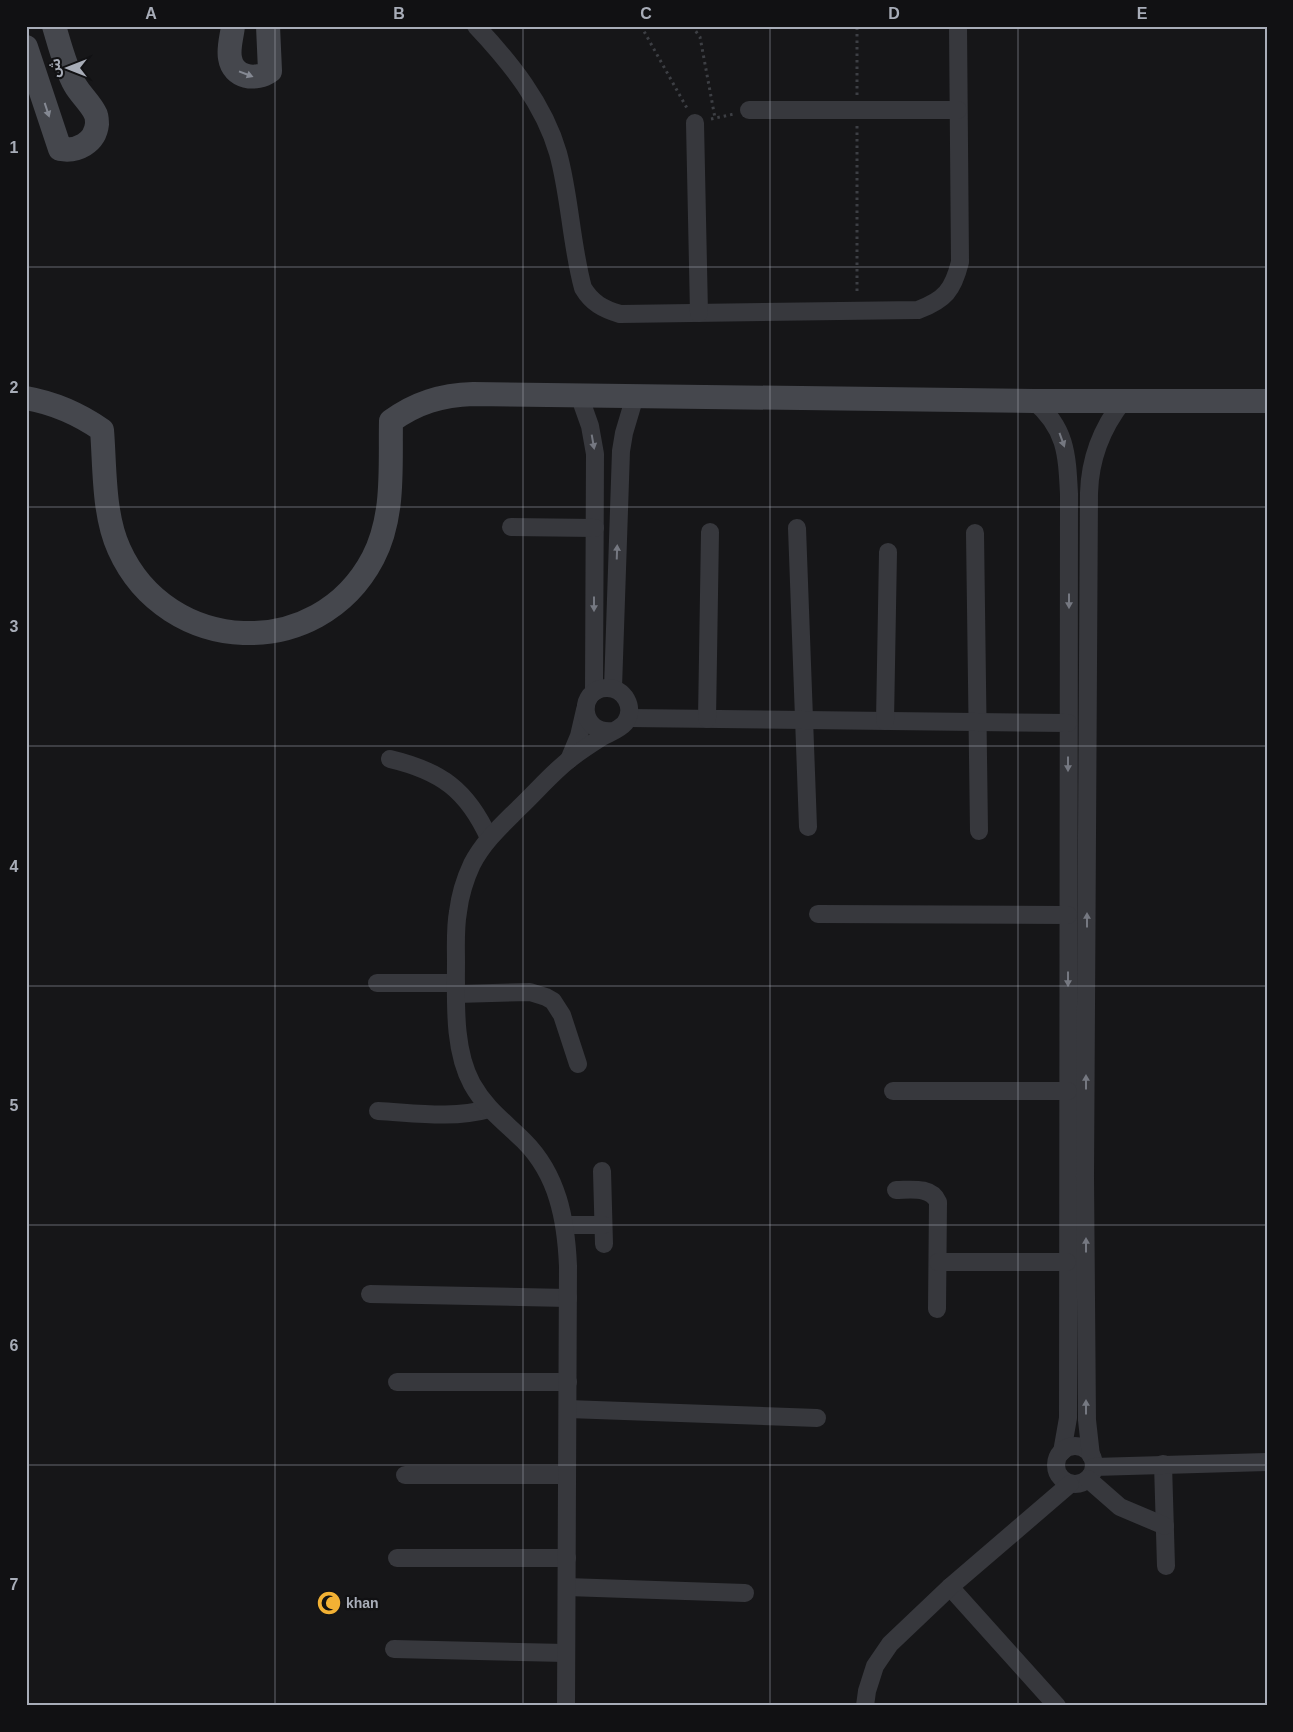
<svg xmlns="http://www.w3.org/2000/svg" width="1293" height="1732" font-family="Helvetica,'Noto Sans Arabic',sans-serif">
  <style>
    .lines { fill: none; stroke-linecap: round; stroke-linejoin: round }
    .path { stroke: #3d3f44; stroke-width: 3; stroke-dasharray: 2.5 4; stroke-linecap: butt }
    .street { stroke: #37383d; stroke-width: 18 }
    .secondary { stroke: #45474d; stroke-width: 24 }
    .oneway { fill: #858993 }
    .oneway2 { fill: #757881 }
    .grid { fill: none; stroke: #a8adb8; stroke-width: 1; stroke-opacity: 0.55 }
    .labels { text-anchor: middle; stroke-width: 4.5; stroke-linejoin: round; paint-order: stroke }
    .poi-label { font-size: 14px; font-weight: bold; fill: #a8adb8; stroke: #111113; text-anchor: start }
    .neatline { fill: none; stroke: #a8adb8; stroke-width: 2 }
    .grid-label { font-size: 16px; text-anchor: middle; font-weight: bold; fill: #a8adb8 }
  </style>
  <rect width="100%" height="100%" fill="#161618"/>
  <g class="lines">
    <g class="path">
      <polyline points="641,26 688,110"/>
      <polyline points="692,26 700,37 715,118"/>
      <polyline points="857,95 857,26"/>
      <polyline points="711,119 734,114"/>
      <polyline points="857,126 857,295"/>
    </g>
    <g class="street">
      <path d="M 476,26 C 510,62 544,104 558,153 C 570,196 571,244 583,288 C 592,303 603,309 620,314 L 918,310 C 945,300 953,290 960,262 L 958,26"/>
      <polyline points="749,110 958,110"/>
      <polyline points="695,123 699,313"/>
      <polyline points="579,395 590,426 595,454 594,692"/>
      <path d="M 1034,401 C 1066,428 1067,454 1069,494 L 1068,1418 L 1062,1452"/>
      <polyline points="511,527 595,528"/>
      <polyline points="797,528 808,827"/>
      <polyline points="975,533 979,831"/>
      <polyline points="613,688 621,451 624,433 635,396"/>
      <polyline points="628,718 1068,723"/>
      <polyline points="707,719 710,532"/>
      <polyline points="885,721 888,552"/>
      <path d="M 390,759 C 441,771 467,790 489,838"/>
      <polyline points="569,760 579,736 585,710"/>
      <polyline points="818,914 1068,915"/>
      <polyline points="377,983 456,983"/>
      <polyline points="456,994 530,992 546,997 553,1001 562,1015 578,1064"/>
      <polyline points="893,1091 1068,1091"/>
      <path d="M 378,1111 C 415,1113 453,1119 489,1109"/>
      <polyline points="602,1171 604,1244"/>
      <path d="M 896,1190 C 910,1190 931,1186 938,1202 L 937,1309"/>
      <polyline points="565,1225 603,1225"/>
      <polyline points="938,1262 1067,1262"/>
      <polyline points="370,1294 568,1298"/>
      <polyline points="397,1382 568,1382"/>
      <polyline points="568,1409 817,1418"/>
      <circle cx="1075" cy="1465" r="19"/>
      <path d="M 1091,1456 L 1087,1420 L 1085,1177 L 1089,493 C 1090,458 1101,429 1123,401"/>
      <polyline points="1163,1464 1166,1566"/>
      <polyline points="1094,1467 1267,1462"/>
      <polyline points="405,1475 567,1475"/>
      <polyline points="1088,1479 1120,1507 1165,1526"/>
      <polyline points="397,1558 567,1558"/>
      <polyline points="567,1587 745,1593"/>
      <polyline points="950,1587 1057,1706"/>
      <polyline points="394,1649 566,1653"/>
      <path d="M 566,1706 L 568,1266 C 566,1220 558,1175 524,1141 C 505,1122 486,1109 472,1084 C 453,1049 456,1001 456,962 C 456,946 455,928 458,912 C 460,895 465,879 472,864 C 484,841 502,825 519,808 C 536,792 552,773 570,759 C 580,751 591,744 602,737 C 609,733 619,730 625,723 C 636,708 624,687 606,688 C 577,689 579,735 613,731"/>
      <polyline points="865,1706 867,1691 875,1666 890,1644 950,1587 1070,1484"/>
    </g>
    <g class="secondary">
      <path d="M 233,26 C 232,36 228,48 230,58 C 233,78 256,81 270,71 L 268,26"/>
      <path d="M 26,47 L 60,149 C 77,152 95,143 97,124 C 97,121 97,116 95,113 C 91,104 80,94 75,85 C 65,67 60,46 54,26"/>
      <path d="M 26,398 C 54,403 79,414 102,430 C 105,467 103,514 119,549 C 167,656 318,663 373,558 C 395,516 390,466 391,421 C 416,403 441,395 473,394 L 1034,401 L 1267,401"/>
    </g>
  </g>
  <defs><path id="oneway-solid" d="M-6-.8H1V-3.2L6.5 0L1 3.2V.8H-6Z" transform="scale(1.25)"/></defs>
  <g class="oneway">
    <use href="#oneway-solid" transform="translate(246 74) rotate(21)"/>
    <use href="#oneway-solid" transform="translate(47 110) rotate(72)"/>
  </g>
  <g class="oneway2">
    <use href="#oneway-solid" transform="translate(1062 440) rotate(70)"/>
    <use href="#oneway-solid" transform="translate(593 442) rotate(80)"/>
    <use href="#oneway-solid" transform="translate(617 552) rotate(-88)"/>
    <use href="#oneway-solid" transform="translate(1069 601) rotate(90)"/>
    <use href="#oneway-solid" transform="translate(594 604) rotate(90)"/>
    <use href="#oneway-solid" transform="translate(1068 764) rotate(90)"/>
    <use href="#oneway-solid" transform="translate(1087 920) rotate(-90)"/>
    <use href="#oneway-solid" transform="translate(1068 979) rotate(90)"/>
    <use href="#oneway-solid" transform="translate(1086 1082) rotate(-90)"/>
    <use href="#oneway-solid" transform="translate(1086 1245) rotate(-90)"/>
    <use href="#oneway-solid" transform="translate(1086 1407) rotate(-90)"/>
  </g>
  <path class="grid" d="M 275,26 L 275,1706M 523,26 L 523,1706M 770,26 L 770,1706M 1018,26 L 1018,1706M 26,267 L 1267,267M 26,507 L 1267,507M 26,746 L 1267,746M 26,986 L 1267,986M 26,1225 L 1267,1225M 26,1465 L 1267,1465"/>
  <defs>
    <g id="mosque-disc" transform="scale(1.25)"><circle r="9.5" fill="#f2b134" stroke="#111113"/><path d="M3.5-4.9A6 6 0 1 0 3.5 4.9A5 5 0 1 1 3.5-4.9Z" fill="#111"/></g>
  </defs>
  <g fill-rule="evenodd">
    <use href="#mosque-disc" x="329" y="1603"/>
  </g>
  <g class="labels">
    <g class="poi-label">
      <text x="346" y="1608">khan</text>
    </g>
  </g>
  <rect width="1293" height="1732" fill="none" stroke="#111113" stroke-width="55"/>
  <g transform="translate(68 68) rotate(270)" stroke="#111113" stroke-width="4" paint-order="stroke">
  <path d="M0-4L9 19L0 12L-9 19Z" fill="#a8adb8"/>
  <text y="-8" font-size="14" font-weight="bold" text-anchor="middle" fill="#a8adb8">ش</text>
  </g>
  <rect x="28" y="28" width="1238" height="1676" class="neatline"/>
  <g class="grid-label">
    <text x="151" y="19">A</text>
    <text x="399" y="19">B</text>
    <text x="646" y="19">C</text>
    <text x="894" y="19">D</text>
    <text x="1142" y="19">E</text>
    <text x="14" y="153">1</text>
    <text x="14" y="393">2</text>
    <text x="14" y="632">3</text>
    <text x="14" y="872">4</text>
    <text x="14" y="1111">5</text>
    <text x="14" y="1351">6</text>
    <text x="14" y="1590">7</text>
  </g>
</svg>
